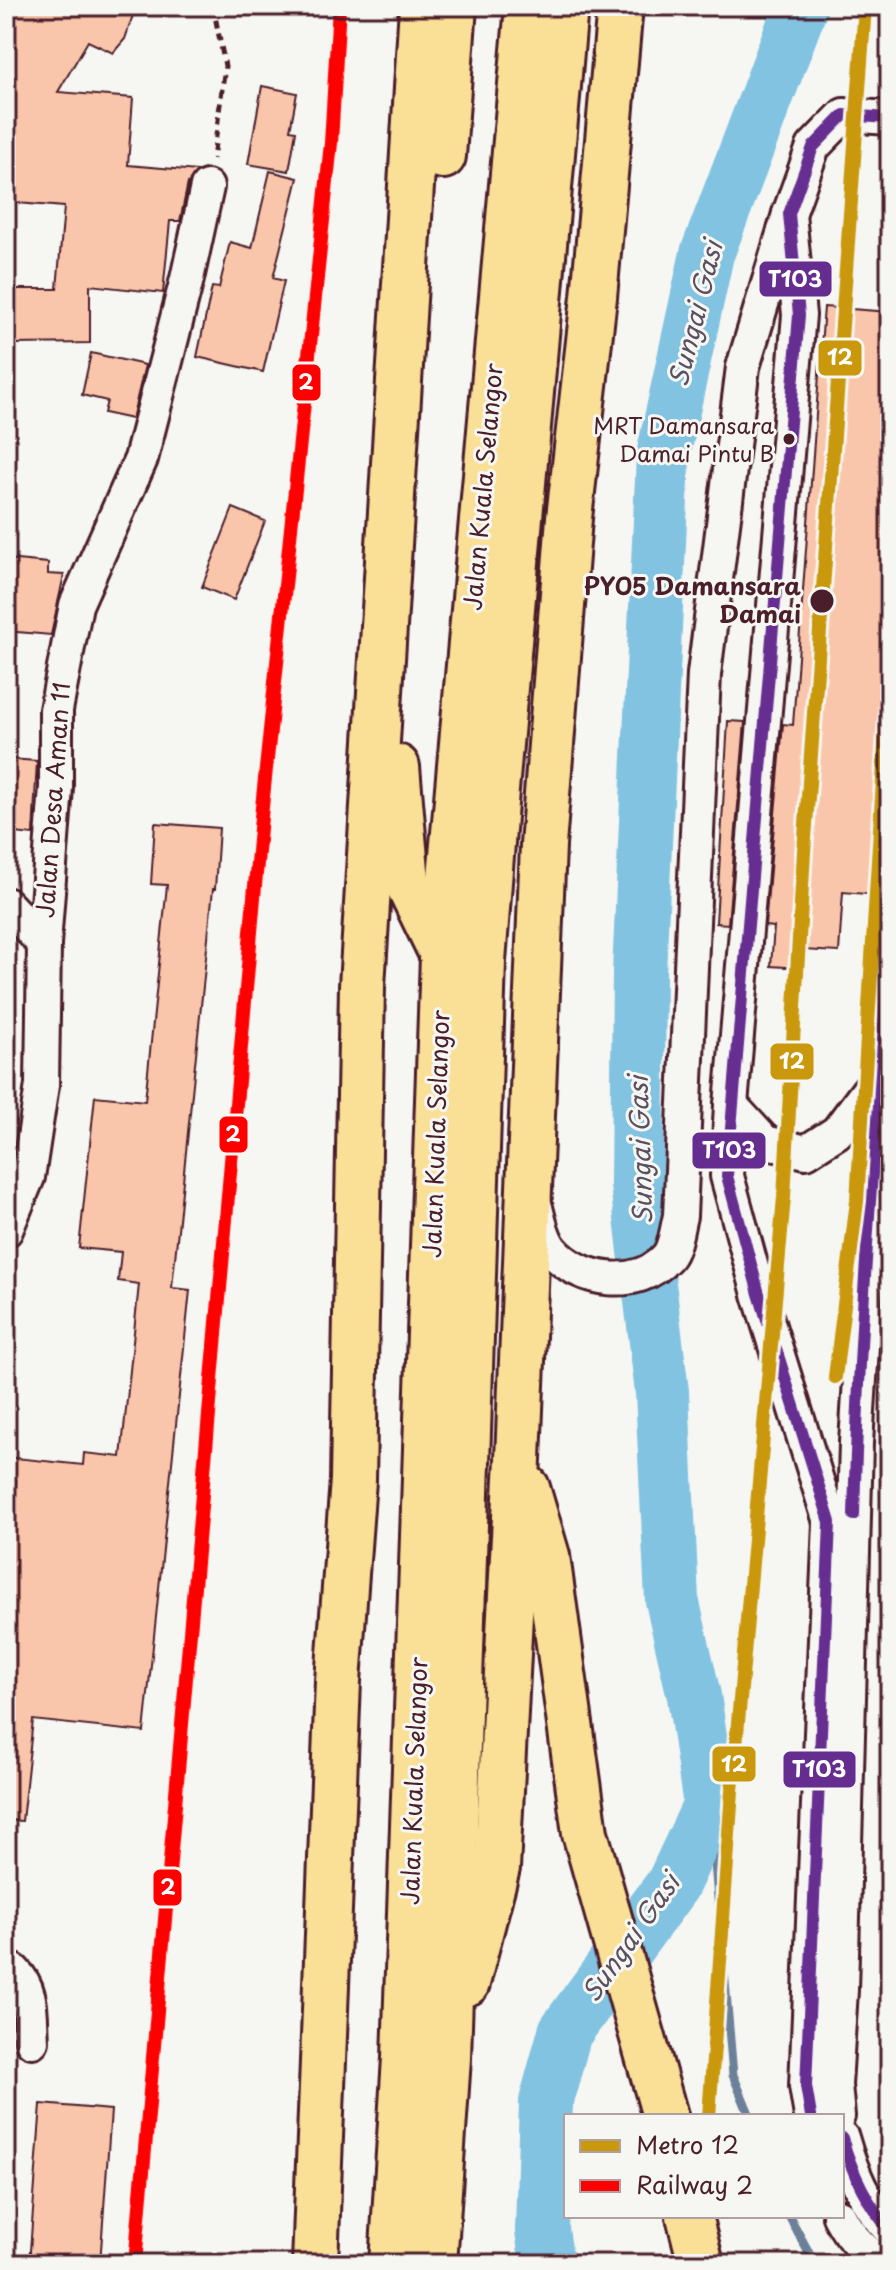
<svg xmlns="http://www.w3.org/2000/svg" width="896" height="2270" font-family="'Playpen Sans',sans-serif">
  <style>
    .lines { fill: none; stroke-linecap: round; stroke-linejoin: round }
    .stream { stroke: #6c8199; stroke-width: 9 }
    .river { stroke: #82c3e2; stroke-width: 54 }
    .building { fill: #fac6ab; stroke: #4a1f2b; stroke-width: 2 }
    .minor-casing { stroke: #4a1f2b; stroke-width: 38 }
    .highway-casing { stroke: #4a1f2b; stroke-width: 50 }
    .path { stroke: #4a1f2b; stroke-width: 5; stroke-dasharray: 8 6; stroke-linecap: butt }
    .minor { stroke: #f6f6f2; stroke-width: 32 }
    .highway { stroke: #fadf96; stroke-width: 44 }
    .bus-1-casing { stroke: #f6f6f2; stroke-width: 18 }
    .bus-1 { stroke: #662d91; stroke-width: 12 }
    .rail-1-casing { stroke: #f6f6f2; stroke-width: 20 }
    .rail-1 { stroke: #f00; stroke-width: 14 }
    .metro-1-casing { stroke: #f6f6f2; stroke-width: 20 }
    .metro-1 { stroke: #c9980d; stroke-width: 14 }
    .bus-dot { fill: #4a1f2b; stroke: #f6f6f2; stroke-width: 3 }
    .labels { text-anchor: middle; stroke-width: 6; stroke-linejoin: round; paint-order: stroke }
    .bus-label { font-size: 22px; fill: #4a1f2b; stroke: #f6f6f2; text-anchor: end }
    .street-label { font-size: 24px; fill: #4a1f2b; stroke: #f6f6f2 }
    .stop-label { font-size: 24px; font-weight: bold; fill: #4a1f2b; stroke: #f6f6f2; text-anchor: end }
    .water-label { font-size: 26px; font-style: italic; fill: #5b5062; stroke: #f6f6f2 }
    .line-badge { stroke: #f6f6f2; stroke-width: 3 }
    .badge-label { font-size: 22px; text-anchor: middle; font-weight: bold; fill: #fff }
  </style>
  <rect width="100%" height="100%" fill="#f6f6f2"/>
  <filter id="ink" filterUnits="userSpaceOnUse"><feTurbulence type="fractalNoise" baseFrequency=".0125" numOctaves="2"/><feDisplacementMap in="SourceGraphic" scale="16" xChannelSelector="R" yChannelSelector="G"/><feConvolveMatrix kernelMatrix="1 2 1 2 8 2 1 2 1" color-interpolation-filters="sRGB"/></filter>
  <g filter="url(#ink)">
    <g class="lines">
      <g class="stream">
        <polyline points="710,1805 733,2075 750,2116"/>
        <polyline points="789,2216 815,2264"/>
      </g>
      <polyline class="river" points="547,2264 542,2230 546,2102 565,2032 673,1884 710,1805 694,1696 672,1600 662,1392 637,1184 639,973 663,456 707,254 801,6"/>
    </g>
    <g class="building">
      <polygon points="6,6 136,6 125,39 113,53 88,41 58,92 133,98 128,165 198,171 188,183 180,221 170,221 163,293 90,285 90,343 13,344 13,289 57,289 64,207 6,202 6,150 9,150 11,124"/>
      <polygon points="262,86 297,93 290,130 296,131 289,171 248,164"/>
      <polygon points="270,171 298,178 273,278 284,281 263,372 197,357 212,287 219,288 230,242 252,248"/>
      <polygon points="824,307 890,312 890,896 843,892 839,952 802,950 801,968 771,966 774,927 765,926 783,724 793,725"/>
      <polygon points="91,353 145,365 132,419 104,413 107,401 82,395"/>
      <polygon points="233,508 265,521 234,600 202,587"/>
      <polygon points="6,559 48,563 48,574 64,575 51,635 6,631"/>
      <polygon points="728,721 745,722 728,924 716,923"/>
      <polygon points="9,759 37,761 33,835 6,832"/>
      <polygon points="155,823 219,828 215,889 213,889 172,1288 190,1290 144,1732 33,1720 22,1821 6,1820 6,1570 16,1480 6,1479 6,1457 83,1465 84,1453 121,1457 139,1284 118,1281 121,1252 79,1248 95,1096 145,1101 167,885 151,884"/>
      <polygon points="41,2104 111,2110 100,2264 29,2264"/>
    </g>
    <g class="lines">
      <g class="minor-casing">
        <g id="minor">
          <polyline points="789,214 799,315 731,1105 727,1176 759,1294 830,1522 806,2086 811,2116"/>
          <polyline points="6,904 44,944"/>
          <polyline points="731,1105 765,1142 806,1152 837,1132 879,1076"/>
          <path d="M 535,1204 C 539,1218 542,1238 552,1250 C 579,1282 638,1291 667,1257 C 675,1248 677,1227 680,1216 L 704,674 L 743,367 L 789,214 L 813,147 L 844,115 L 890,118"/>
          <polyline points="6,1230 28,1177 42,1085 44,944 56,787 56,710 76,605 141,459 187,279 207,187"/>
          <path d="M 6,1971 L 14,1971 C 34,1990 30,2015 32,2041"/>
          <polyline points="838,2116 835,2085 841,1990 856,1443 879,1076 890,957"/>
          <path d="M 842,2138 C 852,2173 864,2203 890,2230"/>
          <path d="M 839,2216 C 850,2237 864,2254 886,2264"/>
        </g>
      </g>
      <g class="highway-casing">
        <g id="highway">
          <polyline points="443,156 454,6"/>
          <polyline points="397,767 407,882 442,954"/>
          <polyline points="527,1488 547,1556 585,1833 665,2116"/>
          <polyline points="467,1983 497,1868 518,1459 543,845 569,518 594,297 620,6"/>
          <polyline points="689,2216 701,2264"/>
          <polyline points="315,2264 338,1681 353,1480 362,986 422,6"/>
          <polyline points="392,2264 405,2058 443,956 528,6"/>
          <polyline points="434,2264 448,2058 483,961 496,790 565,6"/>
        </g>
      </g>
      <polyline class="path" points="213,6 225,66 213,159"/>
      <use href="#minor" class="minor"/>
      <use href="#highway" class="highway"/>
      <g class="bus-1-casing">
        <g id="bus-1">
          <path d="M 854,1515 C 859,1329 873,1142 890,957"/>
          <polyline points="811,2116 806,2086 830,1522 759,1294 727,1176 799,315 789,214 813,147 844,115 890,118"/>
          <path d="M 842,2138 C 852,2173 866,2203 890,2230"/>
        </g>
      </g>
      <use href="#bus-1" class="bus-1"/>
      <g class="rail-1-casing">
        <polyline id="rail-1" points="135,2264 261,817 331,143 339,6"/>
      </g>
      <use href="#rail-1" class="rail-1"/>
      <g class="metro-1-casing">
        <g id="metro-1">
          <polyline points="835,1377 857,1201 890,667"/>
          <polyline points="709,2116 732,1791 784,1197 804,852 865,6"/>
        </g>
      </g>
      <use href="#metro-1" class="metro-1"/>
    </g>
  </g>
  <g class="bus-dot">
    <circle cx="789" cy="439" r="7"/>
    <circle cx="822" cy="601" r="13"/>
  </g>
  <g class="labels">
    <g class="bus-label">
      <text x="774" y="434">MRT Damansara<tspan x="774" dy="28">Damai Pintu B</tspan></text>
    </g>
    <g class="street-label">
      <text transform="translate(484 487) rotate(-85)" y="8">Jalan Kuala Selangor</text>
      <text transform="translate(54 800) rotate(-86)" y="8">Jalan Desa Aman 11</text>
      <text transform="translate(437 1134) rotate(-88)" y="8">Jalan Kuala Selangor</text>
      <text transform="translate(415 1781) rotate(-88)" y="8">Jalan Kuala Selangor</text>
    </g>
    <g class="stop-label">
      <text x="801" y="595">PY05 Damansara<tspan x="801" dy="28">Damai</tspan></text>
    </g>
    <g class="water-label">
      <text transform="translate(696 314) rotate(-76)" y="9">Sungai Gasi</text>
      <text transform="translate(641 1150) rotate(-92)" y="9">Sungai Gasi</text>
      <text transform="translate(631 1938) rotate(-55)" y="9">Sungai Gasi</text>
    </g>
  </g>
  <g class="line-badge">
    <rect x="758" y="260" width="75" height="38" rx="8" fill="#662d91"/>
    <rect x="817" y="339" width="46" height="38" rx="8" fill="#c9980d"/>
    <rect x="291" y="363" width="31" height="39" rx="8" fill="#f00"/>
    <rect x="769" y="1042" width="46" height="39" rx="8" fill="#c9980d"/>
    <rect x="218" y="1115" width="31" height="39" rx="8" fill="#f00"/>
    <rect x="691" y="1131" width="76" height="39" rx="8" fill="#662d91"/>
    <rect x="711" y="1745" width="46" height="38" rx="8" fill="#c9980d"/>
    <rect x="782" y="1750" width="75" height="39" rx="8" fill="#662d91"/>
    <rect x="152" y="1868" width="31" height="39" rx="8" fill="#f00"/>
  </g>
  <g class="badge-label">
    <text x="795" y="287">T103</text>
    <text x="840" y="365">12</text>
    <text x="306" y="390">2</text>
    <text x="792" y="1069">12</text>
    <text x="233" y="1142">2</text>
    <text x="729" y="1158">T103</text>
    <text x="734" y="1772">12</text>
    <text x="819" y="1777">T103</text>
    <text x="168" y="1895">2</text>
  </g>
  <rect width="896" height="2270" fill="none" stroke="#f6f6f2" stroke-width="32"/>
  <rect x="16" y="16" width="864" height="2238" fill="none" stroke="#4a1f2b" stroke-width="3" filter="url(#ink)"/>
  <rect x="564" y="2114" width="280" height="104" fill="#f6f6f2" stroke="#b1a0a2" stroke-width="2"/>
  <rect x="580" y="2140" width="40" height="12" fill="#c9980d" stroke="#b1a0a2" stroke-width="2"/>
  <text x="636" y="2154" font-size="24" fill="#4a1f2b">Metro 12</text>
  <rect x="580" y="2180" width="40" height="12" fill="#ff0000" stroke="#b1a0a2" stroke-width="2"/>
  <text x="636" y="2194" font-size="24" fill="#4a1f2b">Railway 2</text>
</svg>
